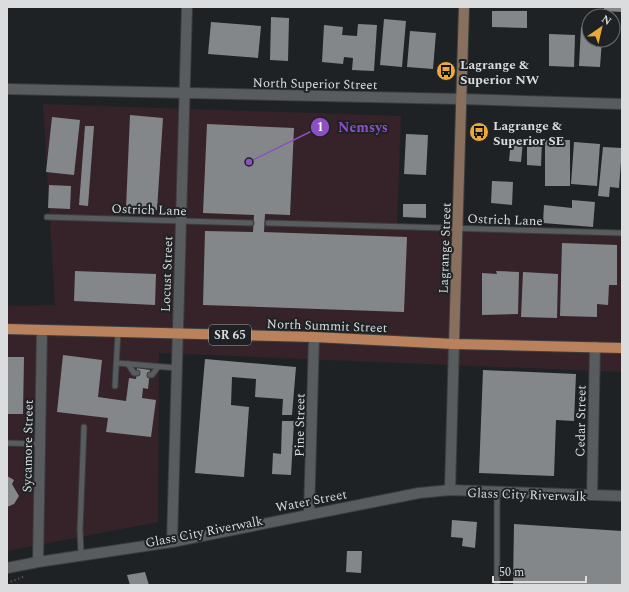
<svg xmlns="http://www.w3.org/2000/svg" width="629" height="592" font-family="Spectral,serif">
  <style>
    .commercial { fill: #352329 }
    .building { fill: #84878a }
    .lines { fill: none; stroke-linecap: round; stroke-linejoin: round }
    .service-casing { stroke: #3b3d3f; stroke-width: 7 }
    .minor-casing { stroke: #3b3d3f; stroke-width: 12 }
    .secondary-casing { stroke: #3b3d3f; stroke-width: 12 }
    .primary-casing { stroke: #3b3d3f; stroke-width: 12 }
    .path { stroke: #646769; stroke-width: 2; stroke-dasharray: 1 3; stroke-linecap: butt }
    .service { stroke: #595c5e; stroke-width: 5 }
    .minor { stroke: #595c5e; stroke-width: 10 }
    .secondary { stroke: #896f5d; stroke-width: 10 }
    .primary { stroke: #ba825c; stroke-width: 10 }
    .labels { text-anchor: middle; stroke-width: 4; stroke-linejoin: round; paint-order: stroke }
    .shield { fill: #1f2224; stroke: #a2a4a6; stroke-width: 1 }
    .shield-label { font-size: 12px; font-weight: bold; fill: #dadcdd }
    .poi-label { font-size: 13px; font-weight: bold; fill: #dadcdd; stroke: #1f2224; text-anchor: start }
    .street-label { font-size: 13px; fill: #dadcdd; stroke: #1f2224 }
    .leader { fill: none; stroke: #8e4fc5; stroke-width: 1.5 }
    .callout-dot { fill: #8e4fc5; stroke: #1f2224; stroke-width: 1.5 }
    .mark-label { font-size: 12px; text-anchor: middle; font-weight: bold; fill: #fff }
    .callout-label { font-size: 14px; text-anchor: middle; font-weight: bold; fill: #8e4fc5; stroke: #1f2224; stroke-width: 4; stroke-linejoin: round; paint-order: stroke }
  </style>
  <rect width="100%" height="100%" fill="#1f2224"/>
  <polygon class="commercial" points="43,104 401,116 397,224 622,231 622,372 159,353 158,522 7,551 7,306 55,305"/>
  <g class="building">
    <polygon points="604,7 622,7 622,12 604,11"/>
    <polygon points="492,11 527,11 527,28 492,27"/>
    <polygon points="271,17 289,18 288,61 270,60"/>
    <polygon points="384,19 406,21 402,67 380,65"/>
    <polygon points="211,22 261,26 258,58 208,54"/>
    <polygon points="358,24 377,25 374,71 352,70 353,58 344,57 343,64 322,62 324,25 343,27 342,35 357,36"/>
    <polygon points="581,27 589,28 589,40 602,40 600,67 579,66"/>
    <polygon points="410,31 436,33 433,69 407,67"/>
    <polygon points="549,34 575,35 574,67 549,66"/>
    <polygon points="130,115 163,118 157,210 126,208"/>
    <polygon points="52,117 80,120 74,175 46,172"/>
    <polygon points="207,124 294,128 290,215 265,214 264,232 407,237 404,312 203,305 205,231 253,232 254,215 203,213"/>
    <polygon points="85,126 94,126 88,206 79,205"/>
    <polygon points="406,134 428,135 426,175 404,174"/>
    <polygon points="511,140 523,141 521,162 509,161"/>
    <polygon points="527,140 542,141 541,166 527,165"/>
    <rect x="545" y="140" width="25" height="46"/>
    <polygon points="574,142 600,144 597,186 571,184"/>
    <polygon points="603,147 622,148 619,188 610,187 609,197 598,196"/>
    <polygon points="492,181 513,182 512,205 491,203"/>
    <polygon points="49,185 71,186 70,209 48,208"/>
    <polygon points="572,200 595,202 593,227 543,223 544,205 572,208"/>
    <polygon points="403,204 426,204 426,218 403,217"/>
    <polygon points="562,243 617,245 617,285 609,285 608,305 597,304 597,317 560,316"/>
    <polygon points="75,271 156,274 155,305 74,301"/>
    <polygon points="496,271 519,272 518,314 482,315 482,273 497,274"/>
    <polygon points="523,272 558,274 557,318 521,317"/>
    <polygon points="63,355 102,360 98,397 126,401 129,378 136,379 137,368 150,370 148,389 143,388 142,398 156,400 151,437 106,432 108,418 57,412"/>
    <polygon points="7,357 24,357 23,414 7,414"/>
    <polygon points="205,359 296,367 292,415 282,415 283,399 255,397 256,379 232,377 231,405 249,407 244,477 195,473"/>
    <polygon points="483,370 576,374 574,421 556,420 554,476 479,473"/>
    <polygon points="282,421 294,421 291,475 272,474 273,453 281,454"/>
    <polygon points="7,476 14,480 12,484 19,496 14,504 7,507"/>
    <polygon points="452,520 477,522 475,548 462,546 463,538 451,537"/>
    <polygon points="514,524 622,531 622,585 513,585"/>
    <polygon points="347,551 362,551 361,573 346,572"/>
    <polygon points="145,572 149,585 130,585 127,575"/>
  </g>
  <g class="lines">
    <g class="service-casing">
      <g id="service">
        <polyline points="47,217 251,223"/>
        <polyline points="268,223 622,233"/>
        <polyline points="117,363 177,368"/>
        <polyline points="128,364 134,373 137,373"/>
        <polyline points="150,375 152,375 158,367"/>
        <polyline points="115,386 118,332"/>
        <polyline points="7,443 40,444"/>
        <polyline points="81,555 80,529 84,427"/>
        <polyline points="497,585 497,492"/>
      </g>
    </g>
    <g class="minor-casing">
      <g id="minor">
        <polyline points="7,89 461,99 622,104"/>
        <polyline points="450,490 454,344"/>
        <polyline points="592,495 595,347"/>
        <polyline points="309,514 314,337"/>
        <polyline points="172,542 187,7"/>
        <polyline points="38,562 42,330"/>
        <polyline points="7,568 38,562 172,542 419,493 450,490 622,496"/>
      </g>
    </g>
    <g class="secondary-casing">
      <polyline id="secondary" points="454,344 464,7"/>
    </g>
    <g class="primary-casing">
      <polyline id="primary" points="7,329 314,337 454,344 622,348"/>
    </g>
    <polyline class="path" points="7,583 23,577"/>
    <use href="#service" class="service"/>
    <use href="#minor" class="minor"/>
    <use href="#secondary" class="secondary"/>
    <use href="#primary" class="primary"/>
  </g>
  <defs>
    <g id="bus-disc" transform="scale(1)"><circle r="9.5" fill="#eba939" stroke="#1f2224"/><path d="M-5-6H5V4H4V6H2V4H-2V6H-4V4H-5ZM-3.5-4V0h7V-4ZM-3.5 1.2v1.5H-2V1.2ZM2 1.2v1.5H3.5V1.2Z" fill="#111"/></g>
  </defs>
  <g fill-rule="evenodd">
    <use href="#bus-disc" x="446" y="71"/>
    <use href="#bus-disc" x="479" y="132"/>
  </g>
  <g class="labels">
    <rect class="shield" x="209" y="325" width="42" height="20" rx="3"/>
    <g class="shield-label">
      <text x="230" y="339">SR 65</text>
    </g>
    <g class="poi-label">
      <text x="460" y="69">Lagrange &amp;<tspan x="460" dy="15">Superior NW</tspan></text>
      <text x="493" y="130">Lagrange &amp;<tspan x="493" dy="15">Superior SE</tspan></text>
    </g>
    <g class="street-label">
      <text transform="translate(315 83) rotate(1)" y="5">North Superior Street</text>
      <text transform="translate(149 209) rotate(2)" y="5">Ostrich Lane</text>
      <text transform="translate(505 219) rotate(2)" y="5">Ostrich Lane</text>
      <text transform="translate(444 248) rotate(-88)" y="5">Lagrange Street</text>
      <text transform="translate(166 274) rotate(-88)" y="5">Locust Street</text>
      <text transform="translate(327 325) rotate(2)" y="5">North Summit Street</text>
      <text transform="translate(580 421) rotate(-89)" y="5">Cedar Street</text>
      <text transform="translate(299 425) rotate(-89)" y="5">Pine Street</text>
      <text transform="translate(27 446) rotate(-89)" y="5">Sycamore Street</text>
      <text transform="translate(527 494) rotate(2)" y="5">Glass City Riverwalk</text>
      <text transform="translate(311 500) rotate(-11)" y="5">Water Street</text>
      <text transform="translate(204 531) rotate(-11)" y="5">Glass City Riverwalk</text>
    </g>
  </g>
  <path class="leader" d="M249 162L320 127"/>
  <g class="callout-dot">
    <circle cx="249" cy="162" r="4"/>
    <circle cx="320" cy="127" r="10"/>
  </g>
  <g class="mark-label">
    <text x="320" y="131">1</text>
  </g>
  <g class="callout-label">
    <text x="363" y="132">Nemsys</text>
  </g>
  <rect width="629" height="592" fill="none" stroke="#dadcdd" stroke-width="16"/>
  <g transform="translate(601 28) rotate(34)"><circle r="19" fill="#1f2224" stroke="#6a6c6e"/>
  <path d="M0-3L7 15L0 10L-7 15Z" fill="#eba939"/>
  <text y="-6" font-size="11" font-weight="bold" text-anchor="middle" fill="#dadcdd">N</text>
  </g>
  <path d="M493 576v6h93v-6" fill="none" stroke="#dadcdd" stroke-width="2"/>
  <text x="499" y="576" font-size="12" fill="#dadcdd" stroke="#1f2224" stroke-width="3" paint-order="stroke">50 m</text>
</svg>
